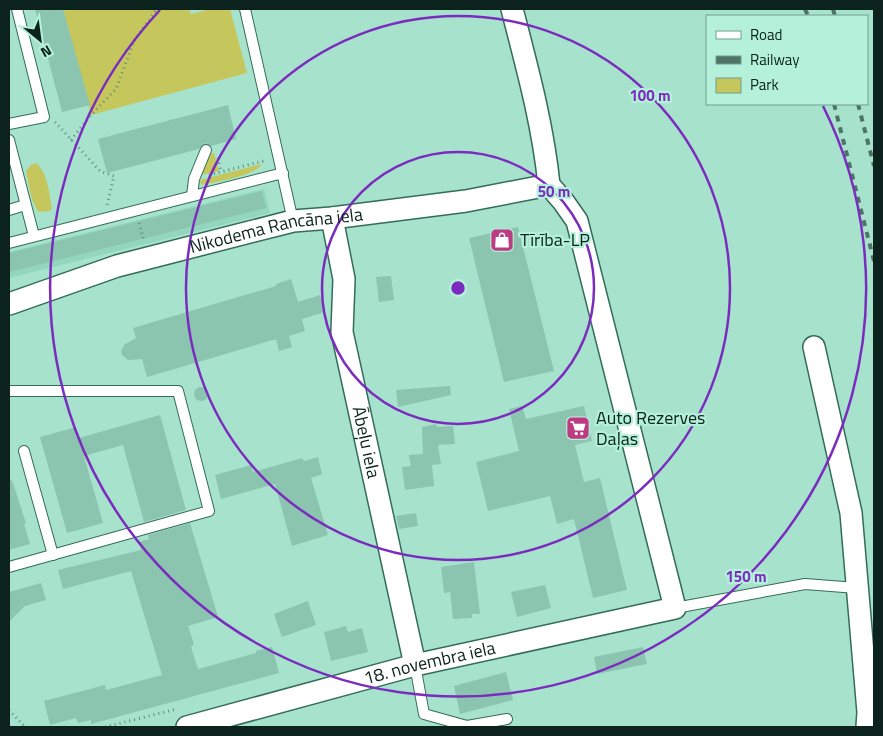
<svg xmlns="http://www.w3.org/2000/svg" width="883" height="736" font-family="'Titillium Web',sans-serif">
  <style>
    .built { fill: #92d6be }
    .green { fill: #c5c75c }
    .building { fill: #8bc5b0 }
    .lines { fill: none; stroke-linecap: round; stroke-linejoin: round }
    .service-casing { stroke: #336c5a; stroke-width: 12 }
    .minor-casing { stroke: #336c5a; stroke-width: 24 }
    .path { stroke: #628d7e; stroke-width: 3; stroke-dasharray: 1 4; stroke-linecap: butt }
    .service { stroke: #fff; stroke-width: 10 }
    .minor { stroke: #fff; stroke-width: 21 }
    .rail { stroke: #4d7467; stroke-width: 4; stroke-dasharray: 6 6; stroke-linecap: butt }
    .ring { fill: none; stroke: #7b2cbf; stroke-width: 2.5 }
    .labels { text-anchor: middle; stroke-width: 4.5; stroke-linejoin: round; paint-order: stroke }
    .street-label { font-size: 18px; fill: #0b231c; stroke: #b4f0da }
    .poi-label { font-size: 18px; fill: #0b231c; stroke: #b4f0da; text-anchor: start }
    .centre { fill: #7b2cbf; stroke: #b4f0da; stroke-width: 2.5 }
    .ring-label { font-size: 15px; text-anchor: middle; font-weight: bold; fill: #7b2cbf; stroke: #b4f0da; stroke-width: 4.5; stroke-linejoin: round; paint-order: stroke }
  </style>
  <rect width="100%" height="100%" fill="#a7e2cd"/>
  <polygon class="built" points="264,189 270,213 9,278 9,252"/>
  <g class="green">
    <polygon points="63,9 189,9 191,14 210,9 230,9 247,73 91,115"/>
    <polygon points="214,153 219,171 201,175 210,154"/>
    <path d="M 36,163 C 48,173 49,193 52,208 L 50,211 L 39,212 C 30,202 29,184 26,171 L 31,165 Z"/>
    <path d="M 262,164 C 255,176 215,182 201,185 L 200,180 Z"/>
  </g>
  <g class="building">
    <polygon points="35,9 63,9 90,105 62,112"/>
    <polygon points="228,105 236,139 211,146 205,143 199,149 107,173 98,139"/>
    <polygon points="262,191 266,208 9,272 9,253"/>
    <polygon points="518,227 554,371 504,382 469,238"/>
    <polygon points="391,276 394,300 379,302 376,277"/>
    <polygon points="291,279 298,302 320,295 325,312 302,319 305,331 289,336 292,347 279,351 276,339 147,377 142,359 128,360 122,355 121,351 124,345 136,338 133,328 276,286 276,284"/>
    <polygon points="450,386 451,395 398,407 396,390"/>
    <circle cx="201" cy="394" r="7"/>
    <polygon points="522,406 526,419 584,406 592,441 575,445 584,482 600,478 627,590 593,598 574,519 557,524 550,496 488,511 476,462 519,451 509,409"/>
    <polygon points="160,415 186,510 144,522 123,445 84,456 103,523 67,533 40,437 76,427 79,438"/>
    <polygon points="436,424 437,427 453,426 455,444 438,445 441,464 432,465 434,486 405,490 402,467 411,466 409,455 423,454 422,427"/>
    <polygon points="318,457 322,474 311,478 328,535 292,546 275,484 221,499 215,475 251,465 253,472 302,458 304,461"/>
    <polygon points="12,480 26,523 24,524 30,544 9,550 9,481"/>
    <polygon points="416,513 418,526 399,529 396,516"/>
    <polygon points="190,523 218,617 188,626 194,644 191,647 198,669 256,653 256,651 272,647 279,673 91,724 91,720 78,723 76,718 50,725 44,701 105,685 106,690 162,675 131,571 63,589 58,570 141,550 139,542 149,539 148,535"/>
    <polygon points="474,562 480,614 472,614 472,618 453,619 450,592 444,593 441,567"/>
    <polygon points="41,583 46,600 25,606 9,622 9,592"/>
    <polygon points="545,585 551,608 517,617 511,592"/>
    <polygon points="308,601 316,625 282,637 274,614"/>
    <polygon points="346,626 348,632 362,628 368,652 331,661 324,632"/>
    <polygon points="643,647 647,664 597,674 594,657"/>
    <polygon points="506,672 513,700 460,714 454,686"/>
  </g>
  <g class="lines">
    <g class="service-casing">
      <g id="service">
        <polyline points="245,9 293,221"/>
        <polyline points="9,124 44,117 17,9"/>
        <polyline points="9,140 34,236"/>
        <polyline points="192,196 194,179 206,150"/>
        <polyline points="9,210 25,205"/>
        <polyline points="9,243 283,173"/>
        <polyline points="9,391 178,391 209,511 9,567"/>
        <polyline points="24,451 53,555"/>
        <polyline points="675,608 805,584 857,588"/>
        <polyline points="415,665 424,714 467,726 507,719"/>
      </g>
    </g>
    <g class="minor-casing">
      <g id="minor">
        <path d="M 512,9 C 527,67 543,125 549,185"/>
        <path id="s1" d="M 332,218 L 344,279 L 342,332 L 415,665"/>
        <path id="s2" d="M 9,304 L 117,266 L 293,221 L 332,218 L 466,201 L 549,185"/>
        <polyline points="814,347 851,513 868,712 867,727"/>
        <path id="s3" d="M 187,727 L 415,665 L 675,608 L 577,221 L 563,201 L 549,185"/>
      </g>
    </g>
    <g class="path">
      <polyline points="55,122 100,171 114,176 107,205"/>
      <polyline points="71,140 91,115 116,89 134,41 157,9"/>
      <polyline points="218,158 221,172"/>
      <polyline points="209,175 263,161 265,159"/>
      <polyline points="139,223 144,241"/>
      <polyline points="9,710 25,727"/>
      <polyline points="105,727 177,709"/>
    </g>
    <use href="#service" class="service"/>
    <use href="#minor" class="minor"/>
    <g class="rail">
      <polyline points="805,9 808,16"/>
      <polyline points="833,9 835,16"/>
      <polyline points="834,104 874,261"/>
      <polyline points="858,104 874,166"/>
    </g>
  </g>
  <g class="ring">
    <circle cx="458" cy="288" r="136"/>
    <circle cx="458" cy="288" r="272"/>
    <path d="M823 106A408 408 0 1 1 160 10"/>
  </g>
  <defs>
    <g id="shop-square" transform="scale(1.25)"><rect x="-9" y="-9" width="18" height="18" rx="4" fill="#bd3b83" stroke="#b4f0da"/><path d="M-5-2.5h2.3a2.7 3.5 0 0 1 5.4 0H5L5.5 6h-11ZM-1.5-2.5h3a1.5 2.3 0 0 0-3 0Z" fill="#fff"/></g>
    <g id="supermarket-square" transform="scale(1.25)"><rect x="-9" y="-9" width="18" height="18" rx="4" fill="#bd3b83" stroke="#b4f0da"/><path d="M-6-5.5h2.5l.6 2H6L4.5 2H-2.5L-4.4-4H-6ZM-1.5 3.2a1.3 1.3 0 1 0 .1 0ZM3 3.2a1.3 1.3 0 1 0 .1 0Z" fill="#fff"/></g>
  </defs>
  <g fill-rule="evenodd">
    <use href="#shop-square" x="502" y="240"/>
    <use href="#supermarket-square" x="578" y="428"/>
  </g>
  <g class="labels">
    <g class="street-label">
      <text dy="6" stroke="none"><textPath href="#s2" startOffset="278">Nikodema Rancāna iela</textPath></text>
      <text dy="6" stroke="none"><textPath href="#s1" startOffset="228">Ābeļu iela</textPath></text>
      <text dy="6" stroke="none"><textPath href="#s3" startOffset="251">18. novembra iela</textPath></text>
    </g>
    <g class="poi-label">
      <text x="520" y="246">Tīrība-LP</text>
      <text x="596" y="424">Auto Rezerves<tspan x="596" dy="21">Daļas</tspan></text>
    </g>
  </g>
  <circle cx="458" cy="288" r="8" class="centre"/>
  <g class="ring-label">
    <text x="650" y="101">100 m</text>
    <text x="554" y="197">50 m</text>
    <text x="746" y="582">150 m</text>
  </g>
  <rect width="883" height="736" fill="none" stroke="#0b231c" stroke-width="20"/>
  <rect x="706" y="15" width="162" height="90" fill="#b4f0da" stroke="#709e8e"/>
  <rect x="716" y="31" width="25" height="8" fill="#ffffff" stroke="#709e8e"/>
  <text x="750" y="40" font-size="15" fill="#0b231c">Road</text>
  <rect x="716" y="56" width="25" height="8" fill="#4d7467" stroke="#709e8e"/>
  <text x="750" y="65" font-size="15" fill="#0b231c">Railway</text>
  <rect x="716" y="78" width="25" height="15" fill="#c5c75c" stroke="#709e8e"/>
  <text x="750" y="90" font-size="15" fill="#0b231c">Park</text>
  <g transform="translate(40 40) rotate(151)" stroke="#b4f0da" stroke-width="4" paint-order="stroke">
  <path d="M0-4L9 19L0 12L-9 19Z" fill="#0b231c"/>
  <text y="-8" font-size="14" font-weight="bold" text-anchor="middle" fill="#0b231c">N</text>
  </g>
</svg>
